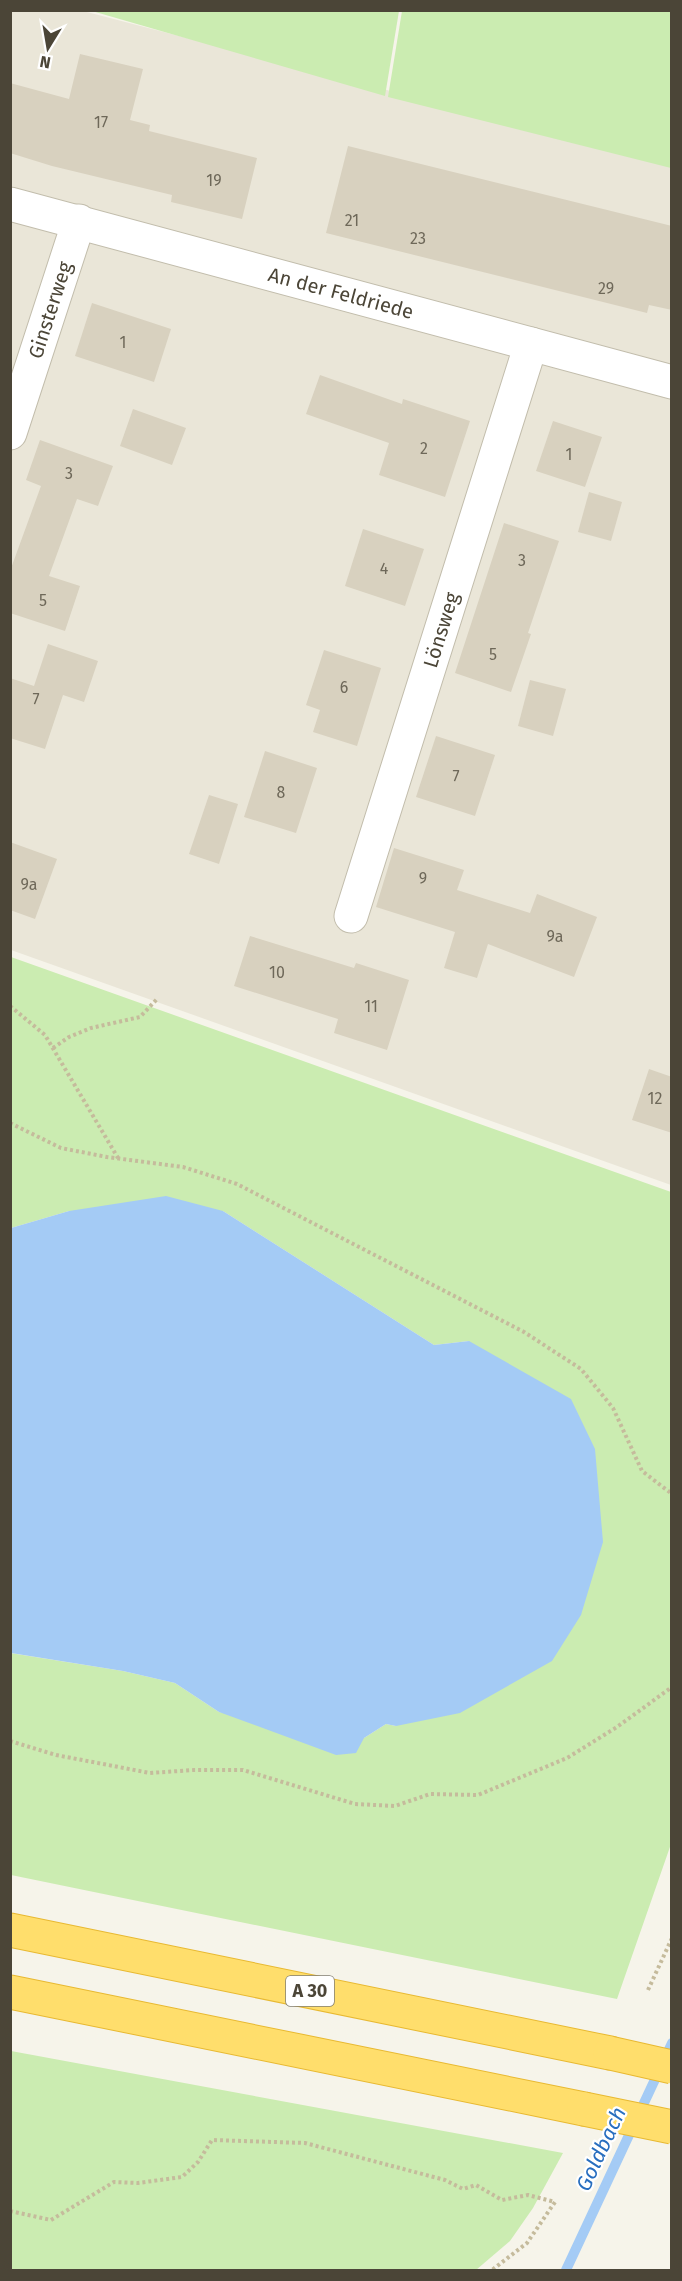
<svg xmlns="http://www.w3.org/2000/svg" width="682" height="2281" font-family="'Fira Sans',sans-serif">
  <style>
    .residential { fill: #eae6d8 }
    .green { fill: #cbecb1 }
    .water { fill: #a4cbf5 }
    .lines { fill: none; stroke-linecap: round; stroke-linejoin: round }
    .stream { stroke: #a4cbf5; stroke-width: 10 }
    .building { fill: #d8d1bf }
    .street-casing { stroke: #c2bdac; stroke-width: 35 }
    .highway-casing { stroke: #e8b932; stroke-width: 35 }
    .path { stroke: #c5bb9c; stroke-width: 4; stroke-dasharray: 3 3; stroke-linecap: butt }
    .street { stroke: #fff; stroke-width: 33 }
    .highway { stroke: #ffde6c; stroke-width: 33 }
    .highway-bridge-casing { stroke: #e8b932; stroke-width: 35; stroke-linecap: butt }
    .highway-bridge { stroke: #ffde6c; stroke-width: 33 }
    .labels { text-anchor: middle; stroke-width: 4.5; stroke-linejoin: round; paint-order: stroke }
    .number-label { font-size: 16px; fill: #6e6859 }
    .shield { fill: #fff; stroke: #817d73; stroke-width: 1.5 }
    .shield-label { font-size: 18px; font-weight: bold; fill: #4b4537 }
    .street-label { font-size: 20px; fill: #4b4537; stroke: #fff }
    .water-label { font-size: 21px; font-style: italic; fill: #286ebf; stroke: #fff }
  </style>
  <rect width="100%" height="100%" fill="#f6f4ea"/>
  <polygon class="residential" points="11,11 83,11 671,164 671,1185 11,950"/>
  <g class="green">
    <polygon points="92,11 399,11 385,96"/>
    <polygon points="402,11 671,11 671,168 388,97"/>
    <polygon points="11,957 671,1192 671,1844 617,1999 11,1875 10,1653 123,1671 175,1683 219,1712 364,1738 386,1724 396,1726 469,1341 434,1345 223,1211 69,1211 11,1228"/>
    <polygon points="11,2051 563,2153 533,2208 510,2241 476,2270 11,2270"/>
  </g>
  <polygon class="water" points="166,1196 223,1211 434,1345 469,1341 571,1399 595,1449 603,1542 581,1615 552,1661 460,1713 396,1726 386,1724 364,1738 356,1753 336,1755 219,1712 175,1683 123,1671 11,1653 11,1228 69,1211"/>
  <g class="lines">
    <polyline class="stream" points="566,2270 672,2043"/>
  </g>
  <g class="building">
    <polygon points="80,54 143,69 130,120 150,125 149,131 257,158 242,219 171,202 172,195 52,166 10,153 10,83 69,99"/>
    <polygon points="348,146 672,226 672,310 649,305 647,313 326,233"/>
    <polygon points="92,303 171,329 154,382 75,356"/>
    <polygon points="320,375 402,404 403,399 470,421 445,497 379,475 389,443 306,414"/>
    <polygon points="133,409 186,428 172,465 120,446"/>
    <polygon points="553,421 602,437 585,487 536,471"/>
    <polygon points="40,440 113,466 98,506 77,499 49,576 80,586 65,631 10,613 10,571 41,486 26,480"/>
    <polygon points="589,492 622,502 611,541 578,532"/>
    <polygon points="504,523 559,541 528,633 531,634 511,692 455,673"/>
    <polygon points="363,529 424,549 405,606 345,586"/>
    <polygon points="48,644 98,661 84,702 63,695 45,749 10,738 10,678 34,686"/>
    <polygon points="324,650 381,668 357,746 313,732 320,710 306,705"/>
    <polygon points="530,680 566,689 553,736 518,726"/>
    <polygon points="436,736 495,755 475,816 416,797"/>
    <polygon points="265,751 317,768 296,833 244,817"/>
    <polygon points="209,795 238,804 219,864 189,854"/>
    <polygon points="10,842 57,859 35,919 10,910"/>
    <polygon points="394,848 464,870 457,890 530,913 537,894 597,917 574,977 488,944 477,978 444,968 455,932 376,907"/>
    <polygon points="250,936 354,968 356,963 409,980 387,1050 334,1033 338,1019 234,986"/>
    <polygon points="649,1069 672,1077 672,1133 632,1120"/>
  </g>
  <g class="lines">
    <g class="street-casing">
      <g id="street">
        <polyline points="10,204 672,382"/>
        <polyline points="10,433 79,221"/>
        <polyline points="351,916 531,344"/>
      </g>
    </g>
    <g class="highway-casing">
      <g id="highway">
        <polyline points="10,1930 610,2053"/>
        <polyline points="10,1992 584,2109"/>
      </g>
    </g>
    <g class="path">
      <polyline points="10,1006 45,1035 118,1158"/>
      <polyline points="53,1048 69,1037 91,1028 140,1017 158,998"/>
      <polyline points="10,1123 61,1148 107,1157 183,1167 237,1184 524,1332 581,1369 613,1408 642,1471 672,1494"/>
      <polyline points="10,1741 56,1755 150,1773 194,1770 243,1770 355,1804 395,1806 430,1794 478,1795 567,1758 617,1727 672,1687"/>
      <polyline points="648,1990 672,1938"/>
      <polyline points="10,2211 51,2220 114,2182 138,2183 182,2177 198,2162 212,2140 305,2143 445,2180 463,2189 476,2185 502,2200 528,2195 555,2202 527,2243 492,2270"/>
    </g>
    <use href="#street" class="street"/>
    <use href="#highway" class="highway"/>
    <g class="highway-bridge-casing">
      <g id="highway-bridge">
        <polyline points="610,2053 672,2067"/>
        <polyline points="584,2109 672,2127"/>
      </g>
    </g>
    <use href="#highway-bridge" class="highway-bridge"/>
  </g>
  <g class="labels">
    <g class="number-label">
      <text x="101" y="128">17</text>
      <text x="214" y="186">19</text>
      <text x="352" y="226">21</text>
      <text x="418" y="244">23</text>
      <text x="606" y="294">29</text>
      <text x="123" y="348">1</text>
      <text x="424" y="454">2</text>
      <text x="569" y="460">1</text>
      <text x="69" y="479">3</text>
      <text x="522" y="566">3</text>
      <text x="384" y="574">4</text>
      <text x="43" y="606">5</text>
      <text x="493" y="660">5</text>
      <text x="344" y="693">6</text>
      <text x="36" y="705">7</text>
      <text x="456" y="782">7</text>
      <text x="281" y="798">8</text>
      <text x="423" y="884">9</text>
      <text x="29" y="890">9a</text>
      <text x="555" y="942">9a</text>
      <text x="277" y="978">10</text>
      <text x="371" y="1012">11</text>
      <text x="655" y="1104">12</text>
    </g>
    <rect class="shield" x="286" y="1976" width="48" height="30" rx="4.5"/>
    <g class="shield-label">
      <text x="310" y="1997">A 30</text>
    </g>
    <g class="street-label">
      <text transform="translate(341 293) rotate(15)" y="7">An der Feldriede</text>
      <text transform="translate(50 310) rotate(-72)" y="7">Ginsterweg</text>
      <text transform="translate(441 630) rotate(-73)" y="7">Lönsweg</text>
    </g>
    <g class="water-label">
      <text transform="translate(601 2149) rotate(-65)" y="7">Goldbach</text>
    </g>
  </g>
  <rect width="682" height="2281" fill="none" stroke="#4b4537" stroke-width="24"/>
  <g transform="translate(48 48) rotate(191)" stroke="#ffffff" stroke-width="4.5" paint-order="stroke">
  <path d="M0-4.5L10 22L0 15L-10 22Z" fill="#4b4537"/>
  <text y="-9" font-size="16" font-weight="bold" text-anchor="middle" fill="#4b4537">N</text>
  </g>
</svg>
